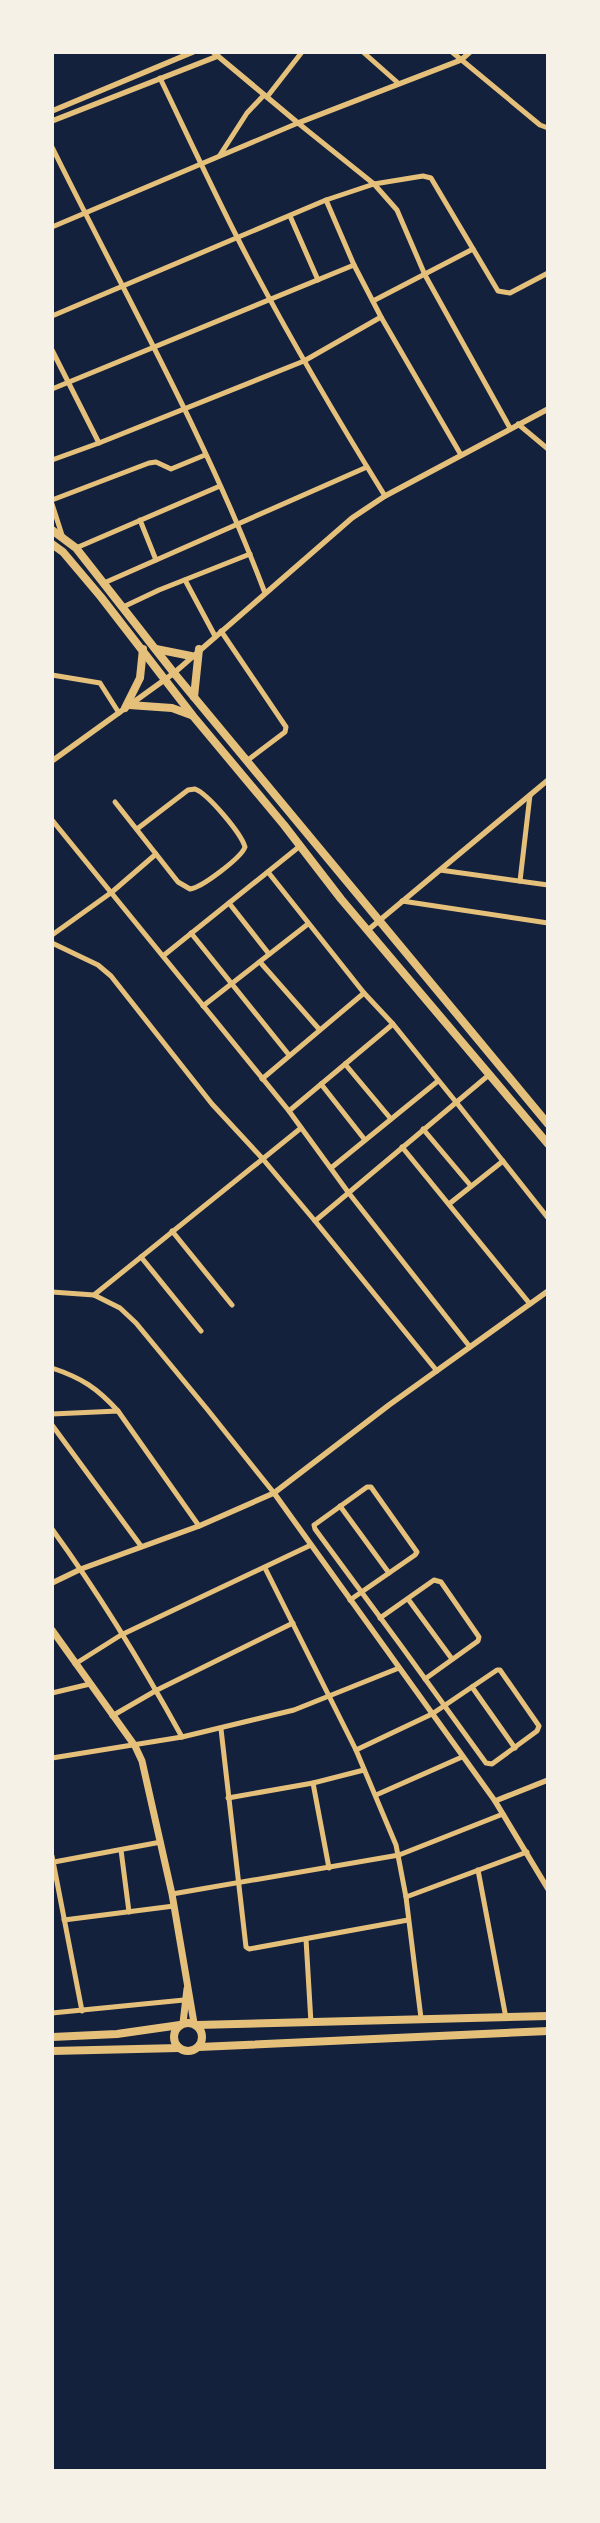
<svg xmlns="http://www.w3.org/2000/svg" width="600" height="2523" font-family="'Golos Text',sans-serif">
  <style>
    .lines { fill: none; stroke-linecap: round; stroke-linejoin: round }
    .minor { stroke: #e5c07b; stroke-width: 5 }
    .tertiary { stroke: #e5c07b; stroke-width: 5.5 }
    .secondary { stroke: #e5c07b; stroke-width: 7 }
    .primary { stroke: #e5c07b; stroke-width: 8 }
    .trunk { stroke: #e5c07b; stroke-width: 8 }
  </style>
  <rect width="100%" height="100%" fill="#14213d"/>
  <g class="lines">
    <g class="minor">
      <polyline points="363,52 398,83"/>
      <polyline points="452,52 540,125 548,128"/>
      <path d="M 160,78 C 186,132 211,186 238,239 C 283,327 333,412 385,496"/>
      <polyline points="267,97 302,52"/>
      <path d="M 52,147 C 125,295 207,439 265,593"/>
      <polyline points="220,155 247,113 264,95"/>
      <polyline points="374,184 397,210 425,275 510,428"/>
      <polyline points="374,184 423,176 431,178 498,291 510,293 548,273"/>
      <polyline points="326,200 354,265 381,317 461,455"/>
      <polyline points="290,216 318,280"/>
      <polyline points="52,227 298,123 374,184 326,200 52,316"/>
      <polyline points="373,301 473,249"/>
      <polyline points="52,350 99,443"/>
      <polyline points="52,389 354,265"/>
      <polyline points="518,424 548,449"/>
      <polyline points="52,460 99,443 304,361 381,317"/>
      <polyline points="52,500 149,463 156,462 171,469 205,455"/>
      <polyline points="52,504 62,535"/>
      <polyline points="140,520 156,560"/>
      <polyline points="76,548 220,486"/>
      <polyline points="185,580 215,636"/>
      <polyline points="104,583 367,467"/>
      <polyline points="123,607 159,590 250,554"/>
      <polyline points="221,631 286,727 285,732 248,760"/>
      <polyline points="52,675 100,683 119,713"/>
      <polyline points="52,820 289,1111 348,1192 470,1347"/>
      <path d="M 137,829 L 188,790 L 195,789 C 208,794 241,833 245,847 C 241,858 201,888 190,889 L 178,882 L 156,854"/>
      <polyline points="440,870 548,885"/>
      <polyline points="268,872 364,993 393,1024 456,1102 548,1218"/>
      <polyline points="520,881 530,795"/>
      <polyline points="402,901 548,923"/>
      <polyline points="229,903 269,954"/>
      <polyline points="191,933 289,1055"/>
      <polyline points="52,935 112,892 156,854 115,802"/>
      <polyline points="52,943 98,965 111,976 212,1104 262,1158 315,1221"/>
      <polyline points="163,956 300,846"/>
      <polyline points="260,962 319,1029"/>
      <polyline points="203,1006 308,924"/>
      <polyline points="345,1064 391,1119"/>
      <polyline points="262,1079 364,993"/>
      <polyline points="321,1084 365,1140"/>
      <polyline points="289,1111 393,1024"/>
      <polyline points="423,1129 471,1186"/>
      <polyline points="402,1147 530,1304"/>
      <polyline points="331,1168 438,1081"/>
      <polyline points="449,1204 503,1161"/>
      <polyline points="172,1231 232,1305"/>
      <polyline points="141,1257 201,1331"/>
      <polyline points="52,1292 94,1295 120,1308 136,1323 207,1409 274,1493"/>
      <polyline points="94,1295 301,1128"/>
      <path d="M 52,1368 C 82,1378 97,1388 118,1411"/>
      <polyline points="437,1371 315,1221 490,1074"/>
      <polyline points="52,1414 118,1411 199,1526"/>
      <polyline points="52,1425 141,1546"/>
      <polyline points="340,1506 389,1573"/>
      <path d="M 52,1529 C 100,1595 143,1666 182,1737"/>
      <polyline points="265,1568 356,1750 396,1845 406,1897 421,2018"/>
      <polyline points="408,1599 452,1659"/>
      <path d="M 350,1600 L 415,1555 L 417,1552 L 371,1487 L 367,1487 L 317,1523 L 314,1525 L 315,1529 C 373,1607 430,1685 486,1763 L 492,1764 L 537,1731 L 539,1726 L 500,1670 L 497,1670 L 432,1714 L 356,1750"/>
      <polyline points="380,1618 434,1580 441,1582 479,1637 478,1641 425,1679"/>
      <polyline points="75,1664 121,1635 311,1545"/>
      <polyline points="472,1687 515,1748"/>
      <polyline points="52,1693 90,1684"/>
      <polyline points="112,1716 157,1690 293,1623"/>
      <polyline points="221,1729 246,1947 249,1949 408,1920"/>
      <polyline points="52,1758 182,1737 294,1710 399,1668"/>
      <polyline points="313,1783 329,1868"/>
      <polyline points="376,1795 462,1757"/>
      <polyline points="228,1798 313,1783 364,1770"/>
      <polyline points="121,1850 129,1912"/>
      <polyline points="52,1856 82,2011"/>
      <polyline points="54,1862 161,1842"/>
      <polyline points="478,1870 506,2018"/>
      <polyline points="172,1894 399,1855 503,1814"/>
      <polyline points="406,1897 527,1852"/>
      <polyline points="64,1920 174,1906"/>
      <polyline points="306,1939 311,2023"/>
      <polyline points="52,2013 184,2000"/>
    </g>
    <g class="tertiary">
      <polyline points="213,52 298,123 461,60 470,52"/>
      <polyline points="52,111 193,52"/>
      <polyline points="52,121 218,56"/>
      <polyline points="52,761 174,673 352,518 385,496 548,409"/>
      <polyline points="368,930 548,780"/>
      <polyline points="274,1493 495,1801 548,1889"/>
      <polyline points="52,1583 81,1569 199,1526 274,1493 389,1405 548,1291"/>
      <polyline points="495,1801 548,1780"/>
    </g>
    <g class="secondary">
      <polyline points="52,1630 135,1746 142,1761 172,1894 194,2023"/>
      <polyline points="183,2023 187,1989"/>
    </g>
    <g class="primary">
      <polyline points="52,530 76,548 174,673 548,1124"/>
      <polyline points="52,544 63,552 101,597 193,716 284,825 341,899 548,1144"/>
      <polyline points="156,649 191,656"/>
      <polyline points="194,697 199,649"/>
      <polyline points="129,705 172,708 191,715"/>
      <polyline points="125,708 140,678 143,649"/>
    </g>
    <g class="trunk">
      <circle cx="188" cy="2037" r="14"/>
      <polyline points="197,2025 548,2016"/>
      <polyline points="52,2037 117,2034 180,2025"/>
      <polyline points="199,2047 548,2031"/>
      <polyline points="52,2051 179,2048"/>
    </g>
  </g>
  <rect width="600" height="2523" fill="none" stroke="#f6f1e7" stroke-width="108"/>
</svg>
